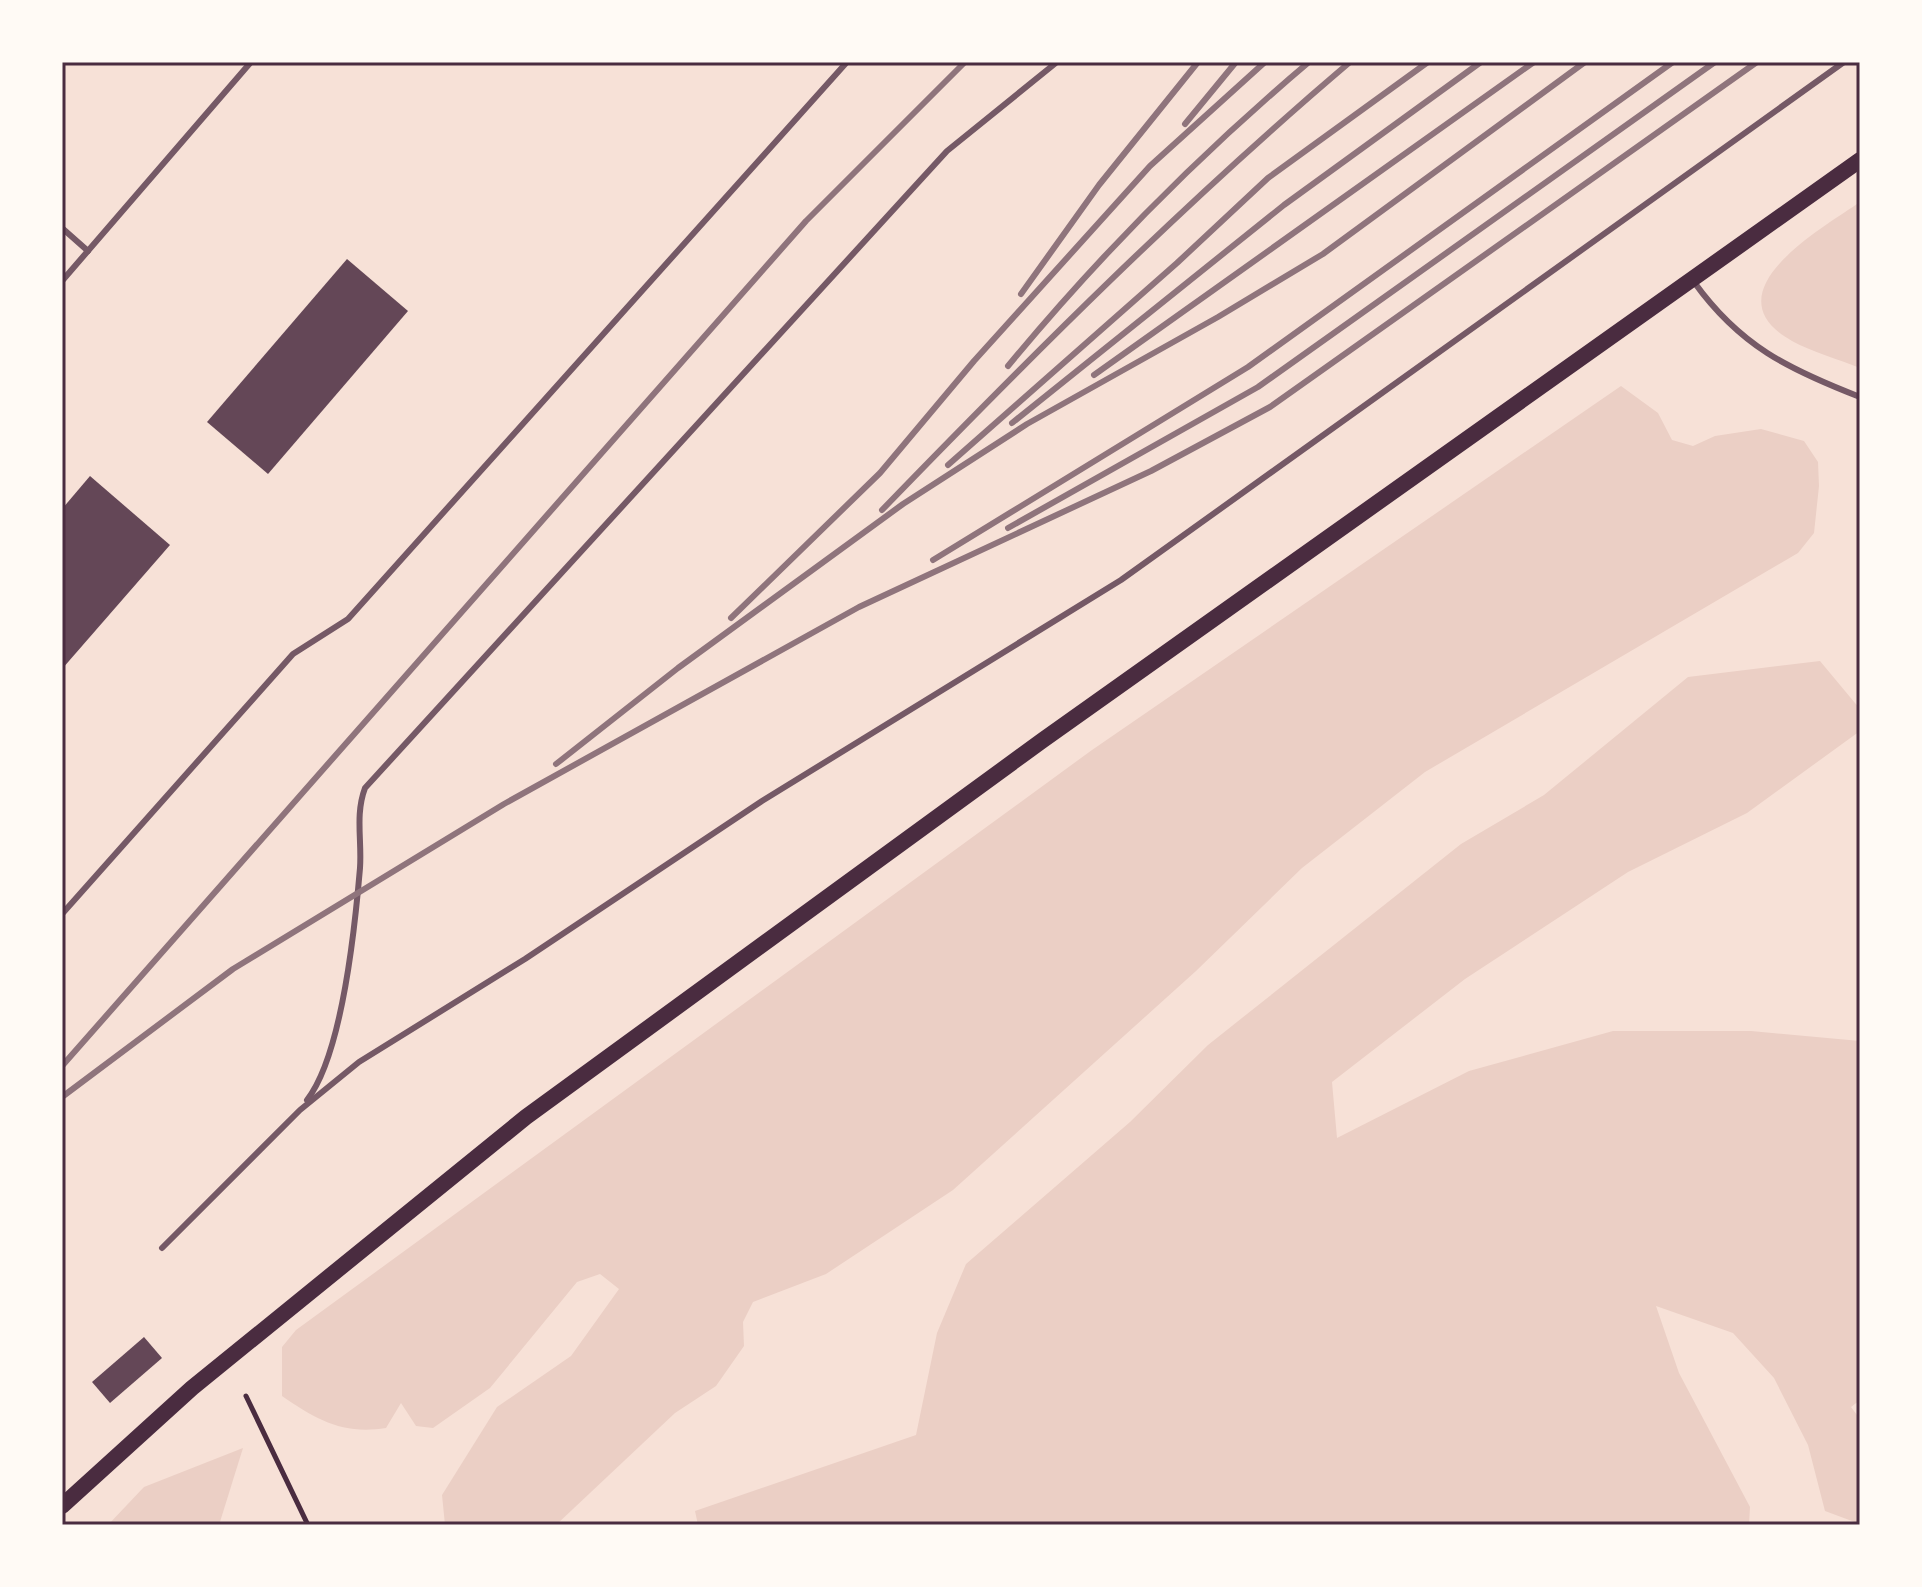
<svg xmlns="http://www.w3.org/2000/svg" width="1922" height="1587" font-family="'Exo 2',sans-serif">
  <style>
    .green { fill: #ebcfc5 }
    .building { fill: #644757 }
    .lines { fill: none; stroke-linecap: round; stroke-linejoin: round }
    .path { stroke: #4a2c40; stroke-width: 5 }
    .service { stroke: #755966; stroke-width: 6 }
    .secondary { stroke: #4a2c40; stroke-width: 16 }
    .rail { stroke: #8f747c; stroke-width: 6 }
    .neatline { fill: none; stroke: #4a2c40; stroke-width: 3 }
  </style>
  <rect width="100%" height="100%" fill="#f7e1d7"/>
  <g class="green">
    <path d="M 1860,202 L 1860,368 C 1838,359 1812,352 1792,341 C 1707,293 1821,229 1860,202 Z"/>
    <path d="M 1621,386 L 1658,413 L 1672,440 L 1693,446 L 1715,436 L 1761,429 L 1804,441 L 1818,462 L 1819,486 L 1814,533 L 1798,553 L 1425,772 L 1302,868 L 1196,971 L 953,1190 L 826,1274 L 753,1302 L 743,1322 L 744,1346 L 716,1386 L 675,1413 L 556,1525 L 445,1525 L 442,1495 L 497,1407 L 571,1356 L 619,1289 L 600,1274 L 577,1282 L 490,1388 L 433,1428 L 416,1426 L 401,1403 L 386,1428 C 343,1435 317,1420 282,1396 L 282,1347 L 296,1330 L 1092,750 Z"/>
    <polygon points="1820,661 1860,709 1860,731 1747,813 1628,872 1465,979 1332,1082 1337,1138 1469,1071 1613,1031 1751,1031 1860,1041 1860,1400 1851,1407 1860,1419 1860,1524 1825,1511 1808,1445 1774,1378 1733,1333 1656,1306 1679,1373 1750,1507 1749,1525 698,1525 695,1511 916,1435 937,1333 966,1264 1130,1122 1208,1045 1461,844 1544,795 1688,677"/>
    <polygon points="243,1448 219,1525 108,1525 144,1487"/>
  </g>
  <g class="building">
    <polygon points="347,259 408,311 268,474 207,422"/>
    <polygon points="90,476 170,545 62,669 62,509"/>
    <polygon points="144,1337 162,1358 110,1403 92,1382"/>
  </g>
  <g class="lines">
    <polyline class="path" points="246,1396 308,1525"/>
    <g class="service">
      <polyline points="62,228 88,251"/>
      <polyline points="62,281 251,62"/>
      <path d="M 1694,282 C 1740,346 1788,369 1860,397"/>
      <polyline points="62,914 293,654 348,619 847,62"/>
      <path d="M 307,1100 C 342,1055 355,927 360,868 C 362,840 355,815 365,788 L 947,151 L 1057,62"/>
      <polyline points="162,1248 300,1110 359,1062 525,959 762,801 1121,580 1844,62"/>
    </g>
    <polyline class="secondary" points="62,1506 192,1388 526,1117 1043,740 1860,160"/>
    <g class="rail">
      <polyline points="1185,124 1236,62"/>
      <polyline points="1021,294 1099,185 1198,62"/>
      <path d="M 1008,366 C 1099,256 1200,154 1309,62"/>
      <polyline points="1094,375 1534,62"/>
      <polyline points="1012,423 1284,205 1481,62"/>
      <polyline points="948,465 1177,263 1268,178 1428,62"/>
      <path d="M 882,510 C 1032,355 1185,202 1350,62"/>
      <polyline points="1008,528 1258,387 1715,62"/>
      <polyline points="933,560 1248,367 1673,62"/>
      <polyline points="731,618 880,473 974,361 1150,166 1265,62"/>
      <polyline points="556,764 678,668 903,504 1027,424 1218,317 1323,254 1585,62"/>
      <polyline points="62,1066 806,221 965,62"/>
      <polyline points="62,1097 233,969 504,804 859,607 1151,471 1270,407 1757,62"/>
    </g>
  </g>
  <rect width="1922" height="1587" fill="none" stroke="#fffaf5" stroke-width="128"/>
  <rect x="64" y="64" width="1794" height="1459" class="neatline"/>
</svg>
